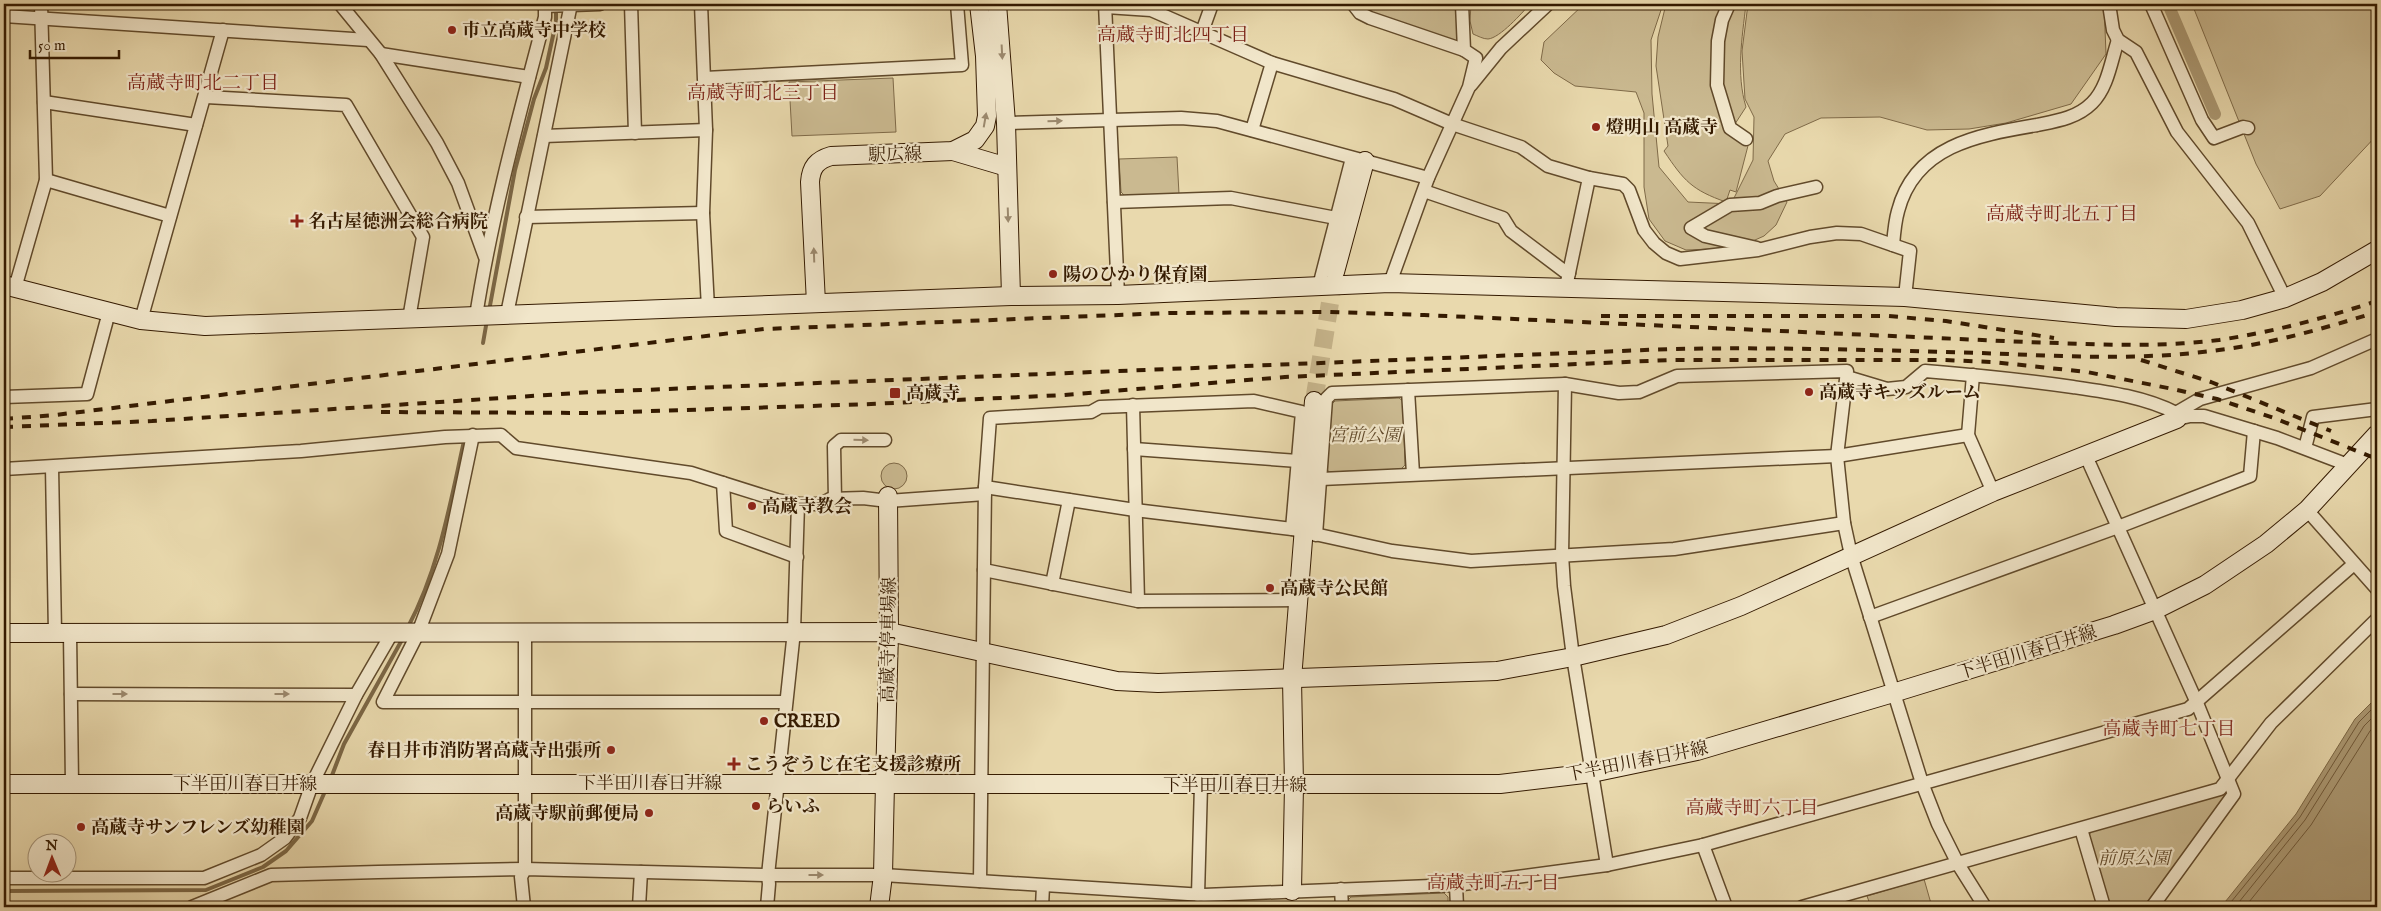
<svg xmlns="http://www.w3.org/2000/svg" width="2381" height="911" font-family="'IM FELL English','Noto Serif JP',serif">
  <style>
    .green { fill: #cab990; stroke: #7f6a48 }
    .water { fill: #ab9872; stroke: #7b6644 }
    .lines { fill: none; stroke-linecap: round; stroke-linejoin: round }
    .shore { stroke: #705939; stroke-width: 1 }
    .stream { stroke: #7b6644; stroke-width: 4 }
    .canal { stroke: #ab9872; stroke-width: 12 }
    .secondary-tunnel { stroke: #c5b38a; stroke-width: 18; stroke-dasharray: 18 9; stroke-linecap: butt }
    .street-casing { stroke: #614a2b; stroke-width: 15 }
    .secondary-casing { stroke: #341a00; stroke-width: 20 }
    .street { stroke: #f1e6ca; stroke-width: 12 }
    .secondary { stroke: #f1e6ca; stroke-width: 18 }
    .rail { stroke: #341a00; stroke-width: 4; stroke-dasharray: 9 9; stroke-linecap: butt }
    .oneway { fill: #9c8a6f }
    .poi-dot { fill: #8f2418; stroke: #f1e6ca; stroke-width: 2 }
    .labels { text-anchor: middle; stroke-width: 4.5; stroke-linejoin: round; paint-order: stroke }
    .poi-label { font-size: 18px; font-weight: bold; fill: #341a00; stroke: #f1e6ca; text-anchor: start }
    .street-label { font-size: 18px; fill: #341a00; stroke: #f1e6ca }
    .park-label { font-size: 18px; font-style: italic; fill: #614a2b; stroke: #f1e6ca }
    .neighbourhood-label { font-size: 19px; fill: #7a1f14; stroke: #f1e6ca }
  </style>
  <rect width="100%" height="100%" fill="#e9d9ad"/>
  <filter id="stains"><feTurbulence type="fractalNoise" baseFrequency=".004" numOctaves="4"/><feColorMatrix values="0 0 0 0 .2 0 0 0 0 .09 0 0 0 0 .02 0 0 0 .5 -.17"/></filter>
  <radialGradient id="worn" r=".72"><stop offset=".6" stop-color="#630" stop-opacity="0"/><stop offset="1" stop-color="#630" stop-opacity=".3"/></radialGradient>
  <g class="green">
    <polygon points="1358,4 1457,4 1458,44 1370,15"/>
    <path d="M 1471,4 L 1530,4 C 1522,13 1500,38 1488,39 C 1483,39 1478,36 1473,34 L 1470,21 Z"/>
    <polygon points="1584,4 1663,4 1651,40 1652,94 1659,167 1688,202 1731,204 1753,160 1754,117 1745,99 1742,51 1748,4 2104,4 2106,54 2071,104 2006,123 1969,129 1927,130 1880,117 1821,118 1785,134 1768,161 1774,181 1787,202 1776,225 1764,236 1737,248 1686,250 1665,241 1649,219 1644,187 1644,113 1636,92 1575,86 1554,73 1541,60 1544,42"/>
    <path d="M 1666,4 L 1746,4 C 1742,38 1736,74 1746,107 L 1733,127 L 1750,138 L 1736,192 L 1730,190 L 1726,202 C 1692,190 1684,181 1664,151 L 1668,146 L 1656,66 L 1658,37 Z"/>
    <polygon points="2192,4 2377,4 2377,135 2320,196 2280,209 2256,164"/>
    <polygon points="893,78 896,132 792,136 789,82"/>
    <polygon points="1177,157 1179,194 1125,196 1121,192 1119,159"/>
    <polygon points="1399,398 1403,401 1405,465 1401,469 1329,472 1326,468 1332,404 1335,401"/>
    <circle cx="894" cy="476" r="13"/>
    <polygon points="2222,794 2225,798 2148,904 2144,907 2109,907 2088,836 2092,831"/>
    <polygon points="1924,879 1932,907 1871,907 1867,896"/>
    <polygon points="1444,893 1448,897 1448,907 1348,907 1347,901 1351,897"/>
  </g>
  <polygon class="water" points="2377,697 2377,907 2221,907 2296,814 2355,719"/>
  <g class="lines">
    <g class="shore">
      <polyline points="2227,907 2300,817 2359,722 2377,704"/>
      <polyline points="2235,907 2305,820 2364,726 2377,713"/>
      <polyline points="2245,907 2311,825 2370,731 2377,723"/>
    </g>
    <g class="stream">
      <polyline points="489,311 515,170 534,99 546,68 556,22 556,8"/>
      <polyline points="483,343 487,320"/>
      <path d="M 408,627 C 439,569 450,504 464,441"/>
      <polyline points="331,778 344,744 403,638"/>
      <polyline points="4,891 206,890 263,867 286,851 312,821 326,789"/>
    </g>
    <polyline class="canal" points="2168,4 2215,114"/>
    <polyline class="secondary-tunnel" points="1314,401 1335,272"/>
    <g class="street-casing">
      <g id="street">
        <polyline points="340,4 381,54 437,143 458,183 485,257"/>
        <polyline points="631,4 635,133"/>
        <polyline points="701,4 706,130 703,213 708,308"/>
        <polyline points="1105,4 1118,295"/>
        <polyline points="1353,4 1360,13 1370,18 1464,50"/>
        <polyline points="1729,4 1722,20 1718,41 1717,85 1730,128 1746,139"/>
        <polyline points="2109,4 2113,30 2118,40 2136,52 2177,132 2248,223 2285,298"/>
        <polyline points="2151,4 2202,120 2214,138 2243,127 2248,128"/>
        <polyline points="545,6 600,4"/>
        <polyline points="1106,7 1151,10 1272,63 1394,99 1452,124 1521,147 1548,166 1589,178 1566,287"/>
        <polyline points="4,16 368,40"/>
        <polyline points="1202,32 1212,4"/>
        <polyline points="381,54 529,77"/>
        <polyline points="705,78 962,65 957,4"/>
        <polyline points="1471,85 1501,48 1548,4"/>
        <polyline points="206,97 346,105 423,237 409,319"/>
        <polyline points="44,102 196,125"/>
        <polyline points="1006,123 1181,118 1217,121 1428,178"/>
        <polyline points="1252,130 1272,63"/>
        <polyline points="544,136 706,130"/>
        <polyline points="1589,178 1623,184 1629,190 1644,230 1654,243 1666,253 1680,259 1758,250 1810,237 1837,233 1861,234 1910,251 1905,297"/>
        <polyline points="46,180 170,216"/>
        <polyline points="1424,191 1503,218 1511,231 1564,271 1569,273"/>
        <polyline points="1114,202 1231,198 1336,218"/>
        <polyline points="526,217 703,213"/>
        <path d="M 1893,245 C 1894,233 1895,221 1898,211 C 1915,145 1979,135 2037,125 C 2057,121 2077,118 2092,103 C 2108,87 2111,61 2118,40"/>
        <polyline points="1757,248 1705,236 1691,228 1730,205 1760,203 1777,196 1816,187"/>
        <polyline points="1390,283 1428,178 1469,87 1476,58 1464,50 1462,4"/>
        <polyline points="1319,286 1352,158"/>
        <polyline points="15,288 46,180 41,4"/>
        <polyline points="507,314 571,4"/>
        <path d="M 476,316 C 492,214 519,116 545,17 L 545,4"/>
        <polyline points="141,320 223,30"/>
        <polyline points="1973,375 1968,435 1993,492"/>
        <path d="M 1847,377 L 1887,389 L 1906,387 L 1925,371 C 1974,375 2024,380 2073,387 C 2108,392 2145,397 2176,413 L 2177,419 L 2190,416 L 2204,416 L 2277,438 L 2348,465"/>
        <polyline points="1565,384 1562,555 1564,586 1573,657 1607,865"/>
        <polyline points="1408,390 1413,474"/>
        <polyline points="4,397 87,394 109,312"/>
        <polyline points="1133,405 1138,601"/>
        <polyline points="2176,413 2200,399 2311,368 2377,339"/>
        <polyline points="473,435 448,554 418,633 383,702 786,702"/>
        <polyline points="2305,448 2313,417 2377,409"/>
        <polyline points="1134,449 1298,461"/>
        <polyline points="2086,456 2197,703 2234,794 2152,907"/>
        <polyline points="52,467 55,633"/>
        <polyline points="4,469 301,451 445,437 501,435 516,448 691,473 777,500 798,504 821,504 830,499 863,498 888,501 985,494"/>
        <polyline points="1321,479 1837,456 1968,435"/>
        <polyline points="723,483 726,531 797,557"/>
        <polyline points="985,487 1135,510 1292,529 1392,551 1471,561 1674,549 1844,523"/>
        <polyline points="835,500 834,446 841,440 885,440"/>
        <polyline points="2307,510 2377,589"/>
        <polyline points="1316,535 1326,399 1332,393 1565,384 1619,393 1639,392 1677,376 1847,371 1837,456 1844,523 1851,555 1922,783 1938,824 1958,864 1985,907"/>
        <polyline points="984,570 1138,601 1298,600"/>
        <polyline points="1052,584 1069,500"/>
        <polyline points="1870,617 2118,527 2250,476 2254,431"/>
        <polyline points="70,633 72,784"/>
        <polyline points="71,694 356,695"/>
        <polyline points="2081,829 2104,907"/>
        <polyline points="1703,845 1726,907"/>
        <polyline points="4,878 204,878 261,855 285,838 300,818 312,784 356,695 392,633"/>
        <polyline points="980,881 985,487 990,418 1091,412 1100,407 1254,401 1302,412 1292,529"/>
        <polyline points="1456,885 1457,907"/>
        <polyline points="1341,889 1342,907"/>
        <polyline points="1198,895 1201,785"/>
        <polyline points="192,907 271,875 378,872 525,869 768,875 883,875 1204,895 1456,885 1607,865 1703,845 2188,709 2354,564"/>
        <polyline points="524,907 521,877 525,869 525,632"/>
        <polyline points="639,907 641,872"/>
        <polyline points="767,907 769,884 768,875 794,631 798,504"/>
        <polyline points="1042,907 1043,886"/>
        <polyline points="1802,907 2220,789 2271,723 2377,619"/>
      </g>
    </g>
    <g class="secondary-casing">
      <g id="secondary">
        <polyline points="997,4 1006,123 1011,296"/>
        <polyline points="953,151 1007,167"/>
        <polyline points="1335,272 1365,161"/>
        <polyline points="4,285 141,320 205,326 1011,296 1118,295 1390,283 1905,297 2116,317 2186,319 2242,310 2285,298 2322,282 2377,250"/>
        <path d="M 816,303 L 810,182 C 811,167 817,160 831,156 L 953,151 L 975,140 L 985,126 L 987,116 L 985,56 L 979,4"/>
        <polyline points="4,633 889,632 1117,681 1158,683 1497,671 1573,657 1666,635 1741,606 1993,492 2177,419"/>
        <polyline points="4,784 1500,784 1592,773 1697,751 1893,693 2114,625 2155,610 2205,585 2266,544 2307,510 2377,434"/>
        <polyline points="1292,891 1294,785 1292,679 1314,401"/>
        <polyline points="879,907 883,875 885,783 889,632 888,496"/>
      </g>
    </g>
    <use href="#street" class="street"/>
    <use href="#secondary" class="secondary"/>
    <g class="rail">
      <polyline points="1601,316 1888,316 1946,321 2054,338"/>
      <polyline points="2141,360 2211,382 2331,431"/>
      <polyline points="381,412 593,413 871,404 1064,395 1285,377 1670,360 1943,360 1993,362 2087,372 2173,389 2217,399 2274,418 2377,459"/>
      <path d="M 4,419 L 55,415 L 764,329 L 1169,313 L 1330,312 L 1424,315 L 2026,342 C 2090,344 2155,348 2219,340 C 2273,332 2325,318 2377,301"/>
      <path d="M 4,427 L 152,421 L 592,392 L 1671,349 C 1775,347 1878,350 1981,353 C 2060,356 2141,361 2219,350 C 2274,343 2325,328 2377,312"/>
    </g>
  </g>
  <defs><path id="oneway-solid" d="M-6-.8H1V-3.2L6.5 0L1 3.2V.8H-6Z" transform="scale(1.25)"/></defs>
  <g class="oneway">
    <use href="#oneway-solid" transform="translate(1002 52) rotate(87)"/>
    <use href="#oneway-solid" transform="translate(985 120) rotate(-80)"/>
    <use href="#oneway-solid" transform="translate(1055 121) rotate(-2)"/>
    <use href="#oneway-solid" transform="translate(1008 215) rotate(88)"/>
    <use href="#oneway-solid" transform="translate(814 255) rotate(-92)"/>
    <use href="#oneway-solid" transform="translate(861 440) rotate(1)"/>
    <use href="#oneway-solid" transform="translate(120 694)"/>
    <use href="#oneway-solid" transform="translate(282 694)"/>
    <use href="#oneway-solid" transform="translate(816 875)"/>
  </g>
  <g class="poi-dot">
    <circle cx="452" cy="30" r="5"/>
    <circle cx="1596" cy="127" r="5"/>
    <path d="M294.5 213.5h5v5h5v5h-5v5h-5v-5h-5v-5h5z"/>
    <circle cx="1053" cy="274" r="5"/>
    <circle cx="1809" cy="392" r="5"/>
    <rect x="889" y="387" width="12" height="12" rx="2.5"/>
    <circle cx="752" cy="506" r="5"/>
    <circle cx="1270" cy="588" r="5"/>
    <circle cx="764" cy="721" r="5"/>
    <circle cx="611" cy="750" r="5"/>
    <path d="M731.5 756.5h5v5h5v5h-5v5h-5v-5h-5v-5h5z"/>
    <circle cx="756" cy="806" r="5"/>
    <circle cx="649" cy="813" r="5"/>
    <circle cx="81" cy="827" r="5"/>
  </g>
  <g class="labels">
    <g class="poi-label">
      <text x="462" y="36">市立高蔵寺中学校</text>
      <text x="1606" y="133">燈明山 高蔵寺</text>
      <text x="308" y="227">名古屋徳洲会総合病院</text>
      <text x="1063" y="280">陽のひかり保育園</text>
      <text x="1819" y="398">高蔵寺キッズルーム</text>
      <text x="906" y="399">高蔵寺</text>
      <text x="762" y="512">高蔵寺教会</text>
      <text x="1280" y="594">高蔵寺公民館</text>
      <text x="774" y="727">CREED</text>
      <text x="601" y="756" text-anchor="end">春日井市消防署高蔵寺出張所</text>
      <text x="745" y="770">こうぞうじ在宅支援診療所</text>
      <text x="766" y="812">らいふ</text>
      <text x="639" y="819" text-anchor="end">高蔵寺駅前郵便局</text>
      <text x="91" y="833">高蔵寺サンフレンズ幼稚園</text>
    </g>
    <g class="street-label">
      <text transform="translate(895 154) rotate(-2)" y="6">駅広線</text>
      <text transform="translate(888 640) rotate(-89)" y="6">高蔵寺停車場線</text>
      <text transform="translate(2027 652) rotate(-17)" y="6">下半田川春日井線</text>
      <text transform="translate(1637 761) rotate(-11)" y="6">下半田川春日井線</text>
      <text x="650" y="789">下半田川春日井線</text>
      <text x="245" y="790">下半田川春日井線</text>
      <text x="1235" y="791">下半田川春日井線</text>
    </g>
    <g class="park-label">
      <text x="1365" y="441">宮前公園</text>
      <text x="2134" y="864">前原公園</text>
    </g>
    <g class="neighbourhood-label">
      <text x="1173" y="41">高蔵寺町北四丁目</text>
      <text x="203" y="89">高蔵寺町北二丁目</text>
      <text x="763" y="99">高蔵寺町北三丁目</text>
      <text x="2062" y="220">高蔵寺町北五丁目</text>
      <text x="2169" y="735">高蔵寺町七丁目</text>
      <text x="1752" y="814">高蔵寺町六丁目</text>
      <text x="1493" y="889">高蔵寺町五丁目</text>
    </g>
  </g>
  <rect width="2381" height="911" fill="none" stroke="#e9d9ad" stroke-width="20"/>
  <rect x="5" y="5" width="2371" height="901" fill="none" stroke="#341a00" stroke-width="2.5"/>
  <rect x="10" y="10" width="2361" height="891" fill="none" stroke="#341a00"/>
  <g transform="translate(52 858) rotate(359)"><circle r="24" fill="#f1e6ca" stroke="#a59479"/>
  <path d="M0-4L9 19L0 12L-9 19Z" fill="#8f2418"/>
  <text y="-8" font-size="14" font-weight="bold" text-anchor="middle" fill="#341a00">N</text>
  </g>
  <path d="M30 50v8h89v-8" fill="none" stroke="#341a00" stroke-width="2.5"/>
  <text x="38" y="50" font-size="15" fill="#341a00" stroke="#f1e6ca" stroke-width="4" paint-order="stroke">50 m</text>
  <rect width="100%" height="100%" filter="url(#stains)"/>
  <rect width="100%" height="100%" fill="url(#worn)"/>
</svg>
